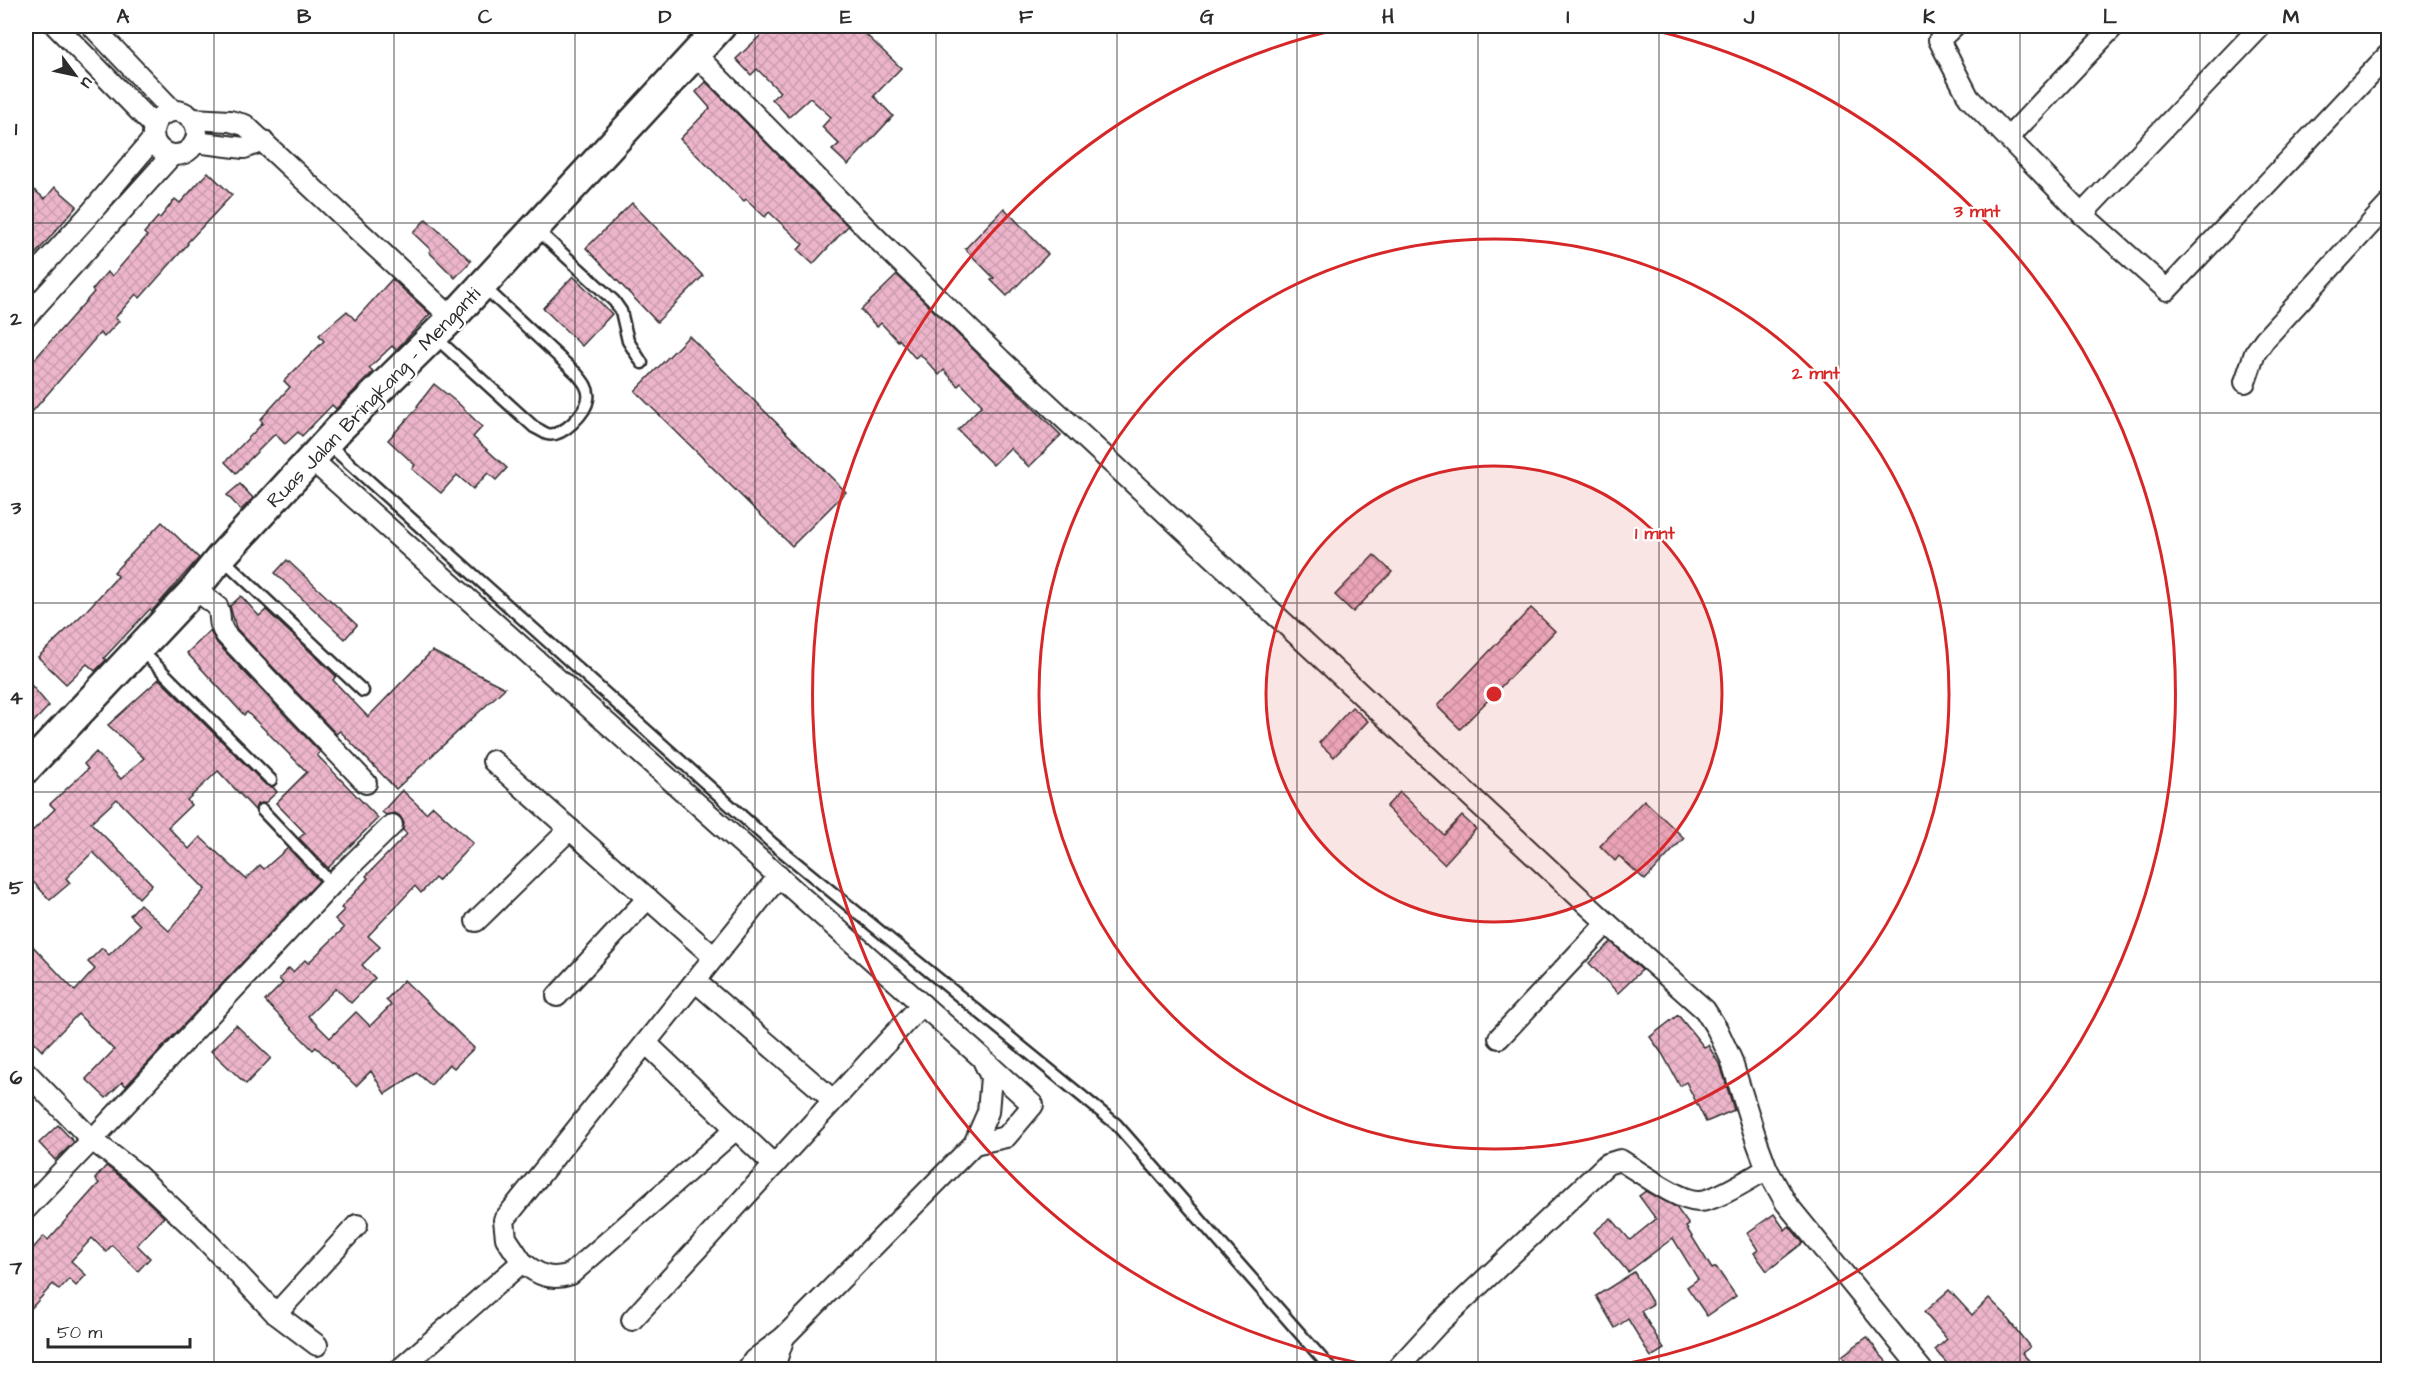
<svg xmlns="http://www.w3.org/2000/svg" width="2414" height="1395" font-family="'Architects Daughter',sans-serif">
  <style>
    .building { fill: url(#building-cross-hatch); stroke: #2b2b2b; stroke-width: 1.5 }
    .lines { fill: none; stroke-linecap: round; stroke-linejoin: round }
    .service-casing { stroke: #2b2b2b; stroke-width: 15 }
    .minor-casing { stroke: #2b2b2b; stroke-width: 24 }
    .secondary-casing { stroke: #2b2b2b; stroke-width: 33 }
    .service { stroke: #fff; stroke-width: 10 }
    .minor { stroke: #fff; stroke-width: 20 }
    .secondary { stroke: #fff; stroke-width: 28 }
    .grid { fill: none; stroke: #2b2b2b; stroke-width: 1.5; stroke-opacity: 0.55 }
    .ring { fill: none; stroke: #d62828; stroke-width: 3 }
    .labels { text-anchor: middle; stroke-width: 4.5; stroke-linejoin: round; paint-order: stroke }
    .street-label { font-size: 20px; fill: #2b2b2b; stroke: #fff }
    .centre { fill: #d62828; stroke: #fff; stroke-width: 3 }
    .ring-label { font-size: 18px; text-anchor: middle; font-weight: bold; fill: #d62828; stroke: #fff; stroke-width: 4.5; stroke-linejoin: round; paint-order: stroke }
    .neatline { fill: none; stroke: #2b2b2b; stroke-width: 2 }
    .grid-label { font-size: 20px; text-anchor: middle; font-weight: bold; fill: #2b2b2b }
  </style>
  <defs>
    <pattern id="building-cross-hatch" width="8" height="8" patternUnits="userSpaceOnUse" patternTransform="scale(1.5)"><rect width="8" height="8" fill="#edb5cb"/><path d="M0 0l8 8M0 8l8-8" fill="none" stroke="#cb9cae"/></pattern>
  </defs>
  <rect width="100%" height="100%" fill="#fff"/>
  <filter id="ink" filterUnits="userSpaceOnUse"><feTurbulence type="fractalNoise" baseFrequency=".0167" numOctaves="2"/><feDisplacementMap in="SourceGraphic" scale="12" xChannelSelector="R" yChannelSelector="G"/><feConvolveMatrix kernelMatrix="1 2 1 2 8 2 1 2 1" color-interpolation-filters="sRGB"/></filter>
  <g filter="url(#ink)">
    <g class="building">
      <polygon points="754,26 857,26 901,68 874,96 893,116 848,165 832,150 839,144 822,127 831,117 810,98 789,117 772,99 780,92 757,69 751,75 736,59 762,34"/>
      <polygon points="706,82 848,226 813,264 798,250 803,244 769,212 765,217 746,199 744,201 680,139 710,108 696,92"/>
      <polygon points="208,172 232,195 187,243 188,244 140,298 136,294 115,318 119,321 104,337 100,333 26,419 26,369 94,292 92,290 107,272 112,276 147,236 144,233 158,217 160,218 175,199 180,203"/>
      <polygon points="26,183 45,199 55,187 77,206 26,265"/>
      <polygon points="632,203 703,276 657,322 586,248"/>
      <polygon points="1004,208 1048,254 1007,296 991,280 994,278 965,249"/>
      <polygon points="426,219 471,261 455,278 429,252 431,250 413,233"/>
      <polygon points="897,275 1061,435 1029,467 1010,448 993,465 958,430 982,405 961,383 958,386 944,370 939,375 920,354 915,358 899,339 898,341 881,323 877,327 861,310"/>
      <polygon points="573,276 612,314 582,346 543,308"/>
      <polygon points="392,279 430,314 396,350 392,346 369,368 373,372 336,409 332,405 302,436 298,432 285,444 275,434 236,473 225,462 263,423 260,420 290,387 284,381 324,341 319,335 347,311 355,320"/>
      <polygon points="689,336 846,492 792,546 635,391"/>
      <polygon points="434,384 459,404 482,427 473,437 507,468 496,480 488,473 473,489 457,475 441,493 412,469 415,465 388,440 418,407 417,406"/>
      <polygon points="240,484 253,498 241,510 227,495"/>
      <polygon points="162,522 199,558 152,611 150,609 104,658 106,660 95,671 87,664 66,684 38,657 86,611 118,576 114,572"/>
      <polygon points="1374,555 1392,572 1353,612 1335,595"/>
      <polygon points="287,560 357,625 345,639 275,573"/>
      <polygon points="241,596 259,616 266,610 336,676 333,680 368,717 432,651 505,688 396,789 340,731 336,734 236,628 230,606"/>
      <polygon points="1531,608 1555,631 1460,729 1437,706"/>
      <polygon points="210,631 217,643 320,752 317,755 378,818 328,868 299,838 305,833 276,803 307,772 247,712 244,715 187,653"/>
      <polygon points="26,679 49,706 26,730"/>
      <polygon points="159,679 266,785 273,787 277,792 265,803 257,804 255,810 218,771 187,800 191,805 168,827 189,849 200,837 246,879 260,865 264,869 288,848 319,881 126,1086 122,1082 106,1098 86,1079 114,1050 78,1014 42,1051 26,1034 26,939 75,991 95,969 88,962 102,948 109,955 140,925 130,915 140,904 169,931 205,889 117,799 91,823 152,884 139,898 93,852 66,878 70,883 50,900 26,874 26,837 55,809 50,804 88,769 84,764 96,752 121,779 144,758 108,725"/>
      <polygon points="1352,707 1368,721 1334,757 1319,743"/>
      <polygon points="402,790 426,813 433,806 473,843 438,881 435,878 421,893 415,886 368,936 380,947 362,965 375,978 351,1003 336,988 308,1016 330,1038 356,1012 370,1026 391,1005 386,1000 404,980 474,1048 454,1068 449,1064 431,1085 417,1073 385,1094 371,1071 356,1086 316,1047 313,1050 265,1001 283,983 279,979 289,968 293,972 305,960 308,963 344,928 335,919 344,910 341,908 368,878 366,876 407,834 403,830 404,823 400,816 395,813 386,815 382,812"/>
      <polygon points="1400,792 1444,835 1462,816 1476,829 1444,864 1386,807"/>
      <polygon points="1644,800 1684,838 1645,880 1619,856 1615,861 1600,846"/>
      <polygon points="1611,942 1642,970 1618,993 1589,963"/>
      <polygon points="1678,1015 1704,1047 1708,1045 1721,1067 1734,1110 1706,1122 1686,1082 1680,1086 1663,1055 1650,1037"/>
      <polygon points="236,1025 271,1058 246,1084 211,1051"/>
      <polygon points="58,1125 74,1142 55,1160 39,1143"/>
      <polygon points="106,1166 125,1180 164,1217 137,1245 150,1258 138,1271 112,1245 106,1252 92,1238 71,1261 86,1275 76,1286 69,1279 59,1290 53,1284 26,1314 26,1256 44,1236 48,1240 99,1183 95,1179"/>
      <polygon points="1646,1191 1676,1207 1689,1225 1686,1227 1712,1269 1716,1267 1736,1296 1707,1316 1687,1287 1698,1279 1673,1238 1628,1272 1594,1232 1611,1218 1630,1240 1656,1219 1639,1196"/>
      <polygon points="1774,1214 1785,1230 1789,1226 1803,1243 1767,1271 1754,1253 1758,1250 1747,1233"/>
      <polygon points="1634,1272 1653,1304 1641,1311 1664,1349 1651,1357 1628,1319 1615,1328 1596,1296"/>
      <polygon points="1949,1290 1972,1315 1989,1298 2007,1316 2006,1317 2030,1347 2022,1353 2038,1370 1953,1370 1935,1350 1947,1339 1924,1312"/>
      <polygon points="1867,1337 1878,1352 1894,1370 1852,1370 1842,1356"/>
    </g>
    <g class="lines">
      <g class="service-casing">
        <g id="service">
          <polyline points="535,228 614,301 621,311 628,341 642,363"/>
          <path d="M 435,337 L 534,427 C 538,429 543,432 547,434 C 562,438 586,413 588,399 C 590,389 583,381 577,374 L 482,285"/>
          <polyline points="328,444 772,843 1116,1124 1332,1370"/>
          <polyline points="221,557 363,691"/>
          <polyline points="139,648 271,780"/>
          <polyline points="262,810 332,884"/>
        </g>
      </g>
      <g class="minor-casing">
        <g id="minor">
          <polyline points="56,26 154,126"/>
          <polyline points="92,26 173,111"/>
          <polyline points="1954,26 1939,40 1969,98 2082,214 2167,290 2388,55"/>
          <polyline points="695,54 876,238 1001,360 1607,923 1705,1010 1717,1029 1731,1059 1757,1142 1767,1169 1786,1203 1922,1370"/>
          <circle cx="175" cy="133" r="22"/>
          <polyline points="192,119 230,121 245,125 452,318"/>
          <polyline points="2009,137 2114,26"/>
          <polyline points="195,142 244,148 263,141"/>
          <polyline points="2082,214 2261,26"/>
          <polyline points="26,284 88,216 153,139"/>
          <polyline points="26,317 172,155"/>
          <polyline points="2245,382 2255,353 2265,339 2388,205"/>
          <polyline points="311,459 982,1058 991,1077 988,1112 974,1144 784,1337 754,1360 747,1370"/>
          <path d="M 195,589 L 217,606 C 223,617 216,621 226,635 L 366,783"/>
          <polyline points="493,761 714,957"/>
          <polyline points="476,921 570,829"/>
          <polyline points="695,981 833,1100"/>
          <polyline points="557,996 648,898"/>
          <polyline points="1499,1038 1607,923"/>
          <polyline points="646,1043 774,1165"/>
          <polyline points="26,1072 92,1140 332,884 392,825"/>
          <polyline points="974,1144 1006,1137 1033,1105 986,1062"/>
          <polyline points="26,1209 92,1140 133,1171 203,1237 276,1314 317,1345"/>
          <path d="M 522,1262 C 538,1275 550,1281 571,1274 L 736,1129"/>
          <polyline points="276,1314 357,1225"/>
          <polyline points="632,1320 922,1004"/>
          <polyline points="399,1370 522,1262 506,1238 504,1220 779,876"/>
          <polyline points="773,1370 784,1337"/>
          <path d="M 1396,1370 L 1438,1324 L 1607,1164 L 1620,1160 C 1639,1171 1679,1202 1699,1201 C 1716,1201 1751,1178 1767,1169"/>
        </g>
      </g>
      <g class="secondary-casing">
        <polyline id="secondary" points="26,769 195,589 221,557 339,429 452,318 721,26"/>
      </g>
      <use href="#service" class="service"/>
      <use href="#minor" class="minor"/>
      <use href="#secondary" class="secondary"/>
    </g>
  </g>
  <path class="grid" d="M 214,26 L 214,1370M 394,26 L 394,1370M 575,26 L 575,1370M 755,26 L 755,1370M 936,26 L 936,1370M 1117,26 L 1117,1370M 1297,26 L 1297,1370M 1478,26 L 1478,1370M 1659,26 L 1659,1370M 1839,26 L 1839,1370M 2020,26 L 2020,1370M 2200,26 L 2200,1370M 26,223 L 2388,223M 26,413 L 2388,413M 26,603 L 2388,603M 26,792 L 2388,792M 26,982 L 2388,982M 26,1172 L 2388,1172"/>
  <circle cx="1494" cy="694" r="228" fill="#d62828" fill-opacity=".12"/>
  <g class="ring">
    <circle cx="1494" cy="694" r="228"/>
    <circle cx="1494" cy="694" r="455"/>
    <path d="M1393 1369A683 683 0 0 1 1352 26M1636 26A683 683 0 0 1 1595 1369"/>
  </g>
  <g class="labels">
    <g class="street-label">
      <text transform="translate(373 397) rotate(-46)" y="7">Ruas Jalan Bringkang - Menganti</text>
    </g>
  </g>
  <circle cx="1494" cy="694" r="9" class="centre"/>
  <g class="ring-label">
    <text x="1977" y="217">3 mnt</text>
    <text x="1816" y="379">2 mnt</text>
    <text x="1655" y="539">1 mnt</text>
  </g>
  <rect width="2414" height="1395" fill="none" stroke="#fff" stroke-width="66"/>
  <g transform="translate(75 75) rotate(123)" stroke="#ffffff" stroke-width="4.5" paint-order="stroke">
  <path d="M0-4.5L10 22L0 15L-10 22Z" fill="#2b2b2b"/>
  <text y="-9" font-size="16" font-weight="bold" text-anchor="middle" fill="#2b2b2b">U</text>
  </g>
  <path d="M48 1338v9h142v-9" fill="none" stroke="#2b2b2b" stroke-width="3"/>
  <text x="57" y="1338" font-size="18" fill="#2b2b2b" stroke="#ffffff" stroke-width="4.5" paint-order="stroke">50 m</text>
  <rect x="33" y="33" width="2348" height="1329" class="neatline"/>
  <g class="grid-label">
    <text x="123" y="23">A</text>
    <text x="304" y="23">B</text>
    <text x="485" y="23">C</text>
    <text x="665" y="23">D</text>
    <text x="846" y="23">E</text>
    <text x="1026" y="23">F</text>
    <text x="1207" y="23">G</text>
    <text x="1388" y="23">H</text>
    <text x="1568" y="23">I</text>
    <text x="1749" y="23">J</text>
    <text x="1929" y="23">K</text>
    <text x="2110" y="23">L</text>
    <text x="2291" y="23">M</text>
    <text x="16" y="135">1</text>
    <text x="16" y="325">2</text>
    <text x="16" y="514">3</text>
    <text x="16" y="704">4</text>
    <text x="16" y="894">5</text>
    <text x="16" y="1084">6</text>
    <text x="16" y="1274">7</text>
  </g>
</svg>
